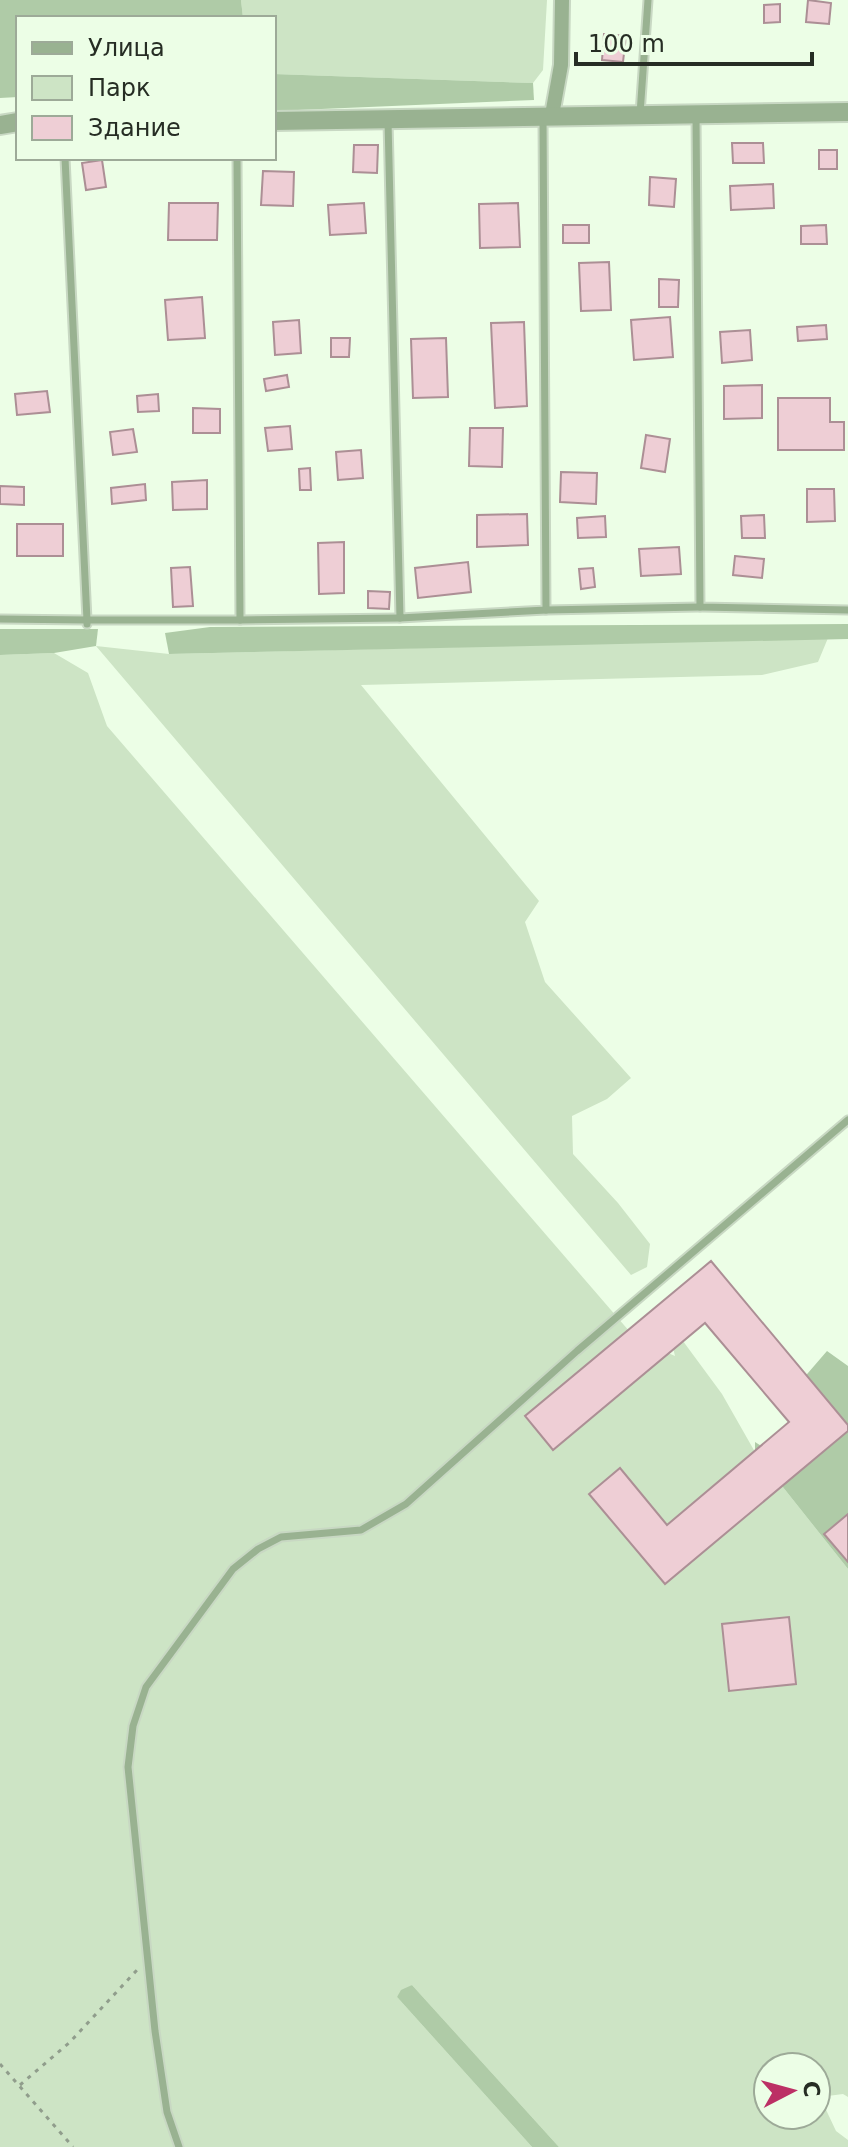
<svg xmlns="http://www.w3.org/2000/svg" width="848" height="2147" font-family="'DejaVu Sans',sans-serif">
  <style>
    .green { fill: #cde4c5; fill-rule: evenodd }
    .forest { fill: #afcba7 }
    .building { fill: #eeced5; stroke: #ac8f95; stroke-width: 2 }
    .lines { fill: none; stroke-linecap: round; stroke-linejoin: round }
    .service-casing { stroke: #c8d8c3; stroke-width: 11 }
    .minor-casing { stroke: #c8d8c3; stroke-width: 18 }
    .tertiary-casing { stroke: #c8d8c3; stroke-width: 22 }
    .path { stroke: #909d8c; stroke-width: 3; stroke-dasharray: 4 6; stroke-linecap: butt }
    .service { stroke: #99b291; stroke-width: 7 }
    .minor { stroke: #99b291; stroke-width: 14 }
    .tertiary { stroke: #99b291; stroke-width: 18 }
  </style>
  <rect width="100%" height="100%" fill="#ecfee6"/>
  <g class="green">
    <polygon points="241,0 547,0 543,70 533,83 274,74 274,18 243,18"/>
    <polygon points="828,638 818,662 762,675 361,685 539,901 525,922 545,982 631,1078 607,1099 572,1116 573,1154 618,1203 650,1244 647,1267 631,1275 96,646 169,654"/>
    <path d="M 54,653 L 88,673 L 107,726 L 636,1339 L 675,1356 L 666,1318 L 722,1394 L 755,1452 L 848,1569 L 848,2097 L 843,2094 L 820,2097 L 836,2131 L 848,2140 L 848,2147 L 559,2147 L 412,1985 L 397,1997 L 532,2147 L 0,2147 L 0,655 ZM 768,2067 L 816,2067 L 816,2115 L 768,2115 Z"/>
  </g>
  <g class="forest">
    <polygon points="0,0 241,0 243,18 18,18 18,97 0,98"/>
    <polygon points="274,74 533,83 534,100 274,111"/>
    <polygon points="848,624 848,639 169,654 165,633 210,627"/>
    <polygon points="0,629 98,629 96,646 54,653 0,655"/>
    <polygon points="827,1351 848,1366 848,1569 755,1452 755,1442 775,1455 818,1450 795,1388"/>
    <polygon points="412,1985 559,2147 532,2147 397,1997 401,1990"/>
  </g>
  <g class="building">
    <polygon points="808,0 831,3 829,24 806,22"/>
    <polygon points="780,4 780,22 764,23 764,5"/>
    <polygon points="604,34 626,36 623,62 602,60"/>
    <polygon points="732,143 763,143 764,163 733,163"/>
    <polygon points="354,145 378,145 377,173 353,172"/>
    <rect x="819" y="150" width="18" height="19"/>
    <polygon points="102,160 106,187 86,190 82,163"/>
    <polygon points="263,171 294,172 293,206 261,205"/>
    <polygon points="650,177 676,179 674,207 649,205"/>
    <polygon points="773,184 774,208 731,210 730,186"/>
    <polygon points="169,203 218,203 217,240 168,240"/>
    <polygon points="364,203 366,233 330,235 328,205"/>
    <polygon points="518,203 520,247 480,248 479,204"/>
    <rect x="563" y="225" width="26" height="18"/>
    <polygon points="826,225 827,244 801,244 801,226"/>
    <polygon points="609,262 611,310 581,311 579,263"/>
    <polygon points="659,279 679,280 678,307 659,307"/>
    <polygon points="202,297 205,338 168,340 165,300"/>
    <polygon points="670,317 673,357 634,360 631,320"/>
    <polygon points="299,320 301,353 275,355 273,322"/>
    <polygon points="524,322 527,406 495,408 491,323"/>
    <polygon points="826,325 827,339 798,341 797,327"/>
    <polygon points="750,330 752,360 722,363 720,332"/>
    <polygon points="331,338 350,338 349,357 331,357"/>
    <polygon points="446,338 448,397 413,398 411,339"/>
    <polygon points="287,375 289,387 266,391 264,379"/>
    <polygon points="762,385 762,418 724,419 724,386"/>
    <polygon points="47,391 50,412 17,415 15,394"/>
    <polygon points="158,394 159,411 138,412 137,396"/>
    <polygon points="778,398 830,398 830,422 844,422 844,450 778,450"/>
    <polygon points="193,408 220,409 220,433 193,433"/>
    <polygon points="290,426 292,449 268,451 265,428"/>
    <polygon points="470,428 503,428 502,467 469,466"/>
    <polygon points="133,429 137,452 113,455 110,432"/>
    <polygon points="646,435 670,439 665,472 641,468"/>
    <polygon points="361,450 363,478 338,480 336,452"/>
    <polygon points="310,468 311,490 300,490 299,469"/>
    <polygon points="561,472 597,473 596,504 560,502"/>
    <polygon points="207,480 207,509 173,510 172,482"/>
    <polygon points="145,484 146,500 112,504 111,488"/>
    <polygon points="0,486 24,487 24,505 0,504"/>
    <polygon points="807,489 834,489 835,521 807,522"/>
    <polygon points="527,514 528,545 477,547 477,515"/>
    <polygon points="764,515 765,538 742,538 741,516"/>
    <polygon points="605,516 606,537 578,538 577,518"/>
    <rect x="17" y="524" width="46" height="32"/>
    <polygon points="344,542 344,593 319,594 318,543"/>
    <polygon points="679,547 681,574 641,576 639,549"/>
    <polygon points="735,556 764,559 762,578 733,575"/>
    <polygon points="468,562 471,592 418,598 415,568"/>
    <polygon points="190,567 193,606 173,607 171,568"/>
    <polygon points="593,568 595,587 581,589 579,569"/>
    <polygon points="368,591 390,592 389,609 368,608"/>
    <polygon points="711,1261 848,1425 848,1431 665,1584 589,1494 620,1468 667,1525 789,1422 705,1323 553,1450 525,1416"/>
    <polygon points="848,1514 848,1562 824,1534"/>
    <polygon points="789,1617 796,1684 729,1691 722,1624"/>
  </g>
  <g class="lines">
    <g class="service-casing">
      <g id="service">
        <polyline points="640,114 648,0"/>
        <polyline points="696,116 700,607 848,610"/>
        <polyline points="388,121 400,618 546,610 543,118"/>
        <polyline points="546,610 700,607"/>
        <polyline points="0,619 87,620 65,158"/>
        <polyline points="240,620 400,618"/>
        <polyline points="87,624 87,620 240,620 237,158"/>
        <polyline points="179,2147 167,2112 155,2031 128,1767 133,1726 146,1687 233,1569 258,1549 281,1537 361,1530 406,1504 577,1351 848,1120"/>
      </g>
    </g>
    <g class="minor-casing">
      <polyline id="minor" points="552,115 561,65 562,0"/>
    </g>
    <g class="tertiary-casing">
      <g id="tertiary">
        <polyline points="274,121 848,112"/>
        <polyline points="0,125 18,122"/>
      </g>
    </g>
    <g class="path">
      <polyline points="0,2064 73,2147"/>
      <polyline points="20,2085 70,2042 137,1970"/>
    </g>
    <use href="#service" class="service"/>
    <use href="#minor" class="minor"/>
    <use href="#tertiary" class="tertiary"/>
  </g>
  <rect x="16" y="16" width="260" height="144" fill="#ecfee6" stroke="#9daa98" stroke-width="2"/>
  <rect x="32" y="42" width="40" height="12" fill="#99b291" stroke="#9daa98" stroke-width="2"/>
  <text x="88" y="56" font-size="24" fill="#262d24">Улица</text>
  <rect x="32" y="76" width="40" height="24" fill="#cde4c5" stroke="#9daa98" stroke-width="2"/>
  <text x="88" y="96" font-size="24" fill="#262d24">Парк</text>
  <rect x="32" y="116" width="40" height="24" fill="#eeced5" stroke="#9daa98" stroke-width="2"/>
  <text x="88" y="136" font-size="24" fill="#262d24">Здание</text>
  <g transform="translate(792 2091) rotate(84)"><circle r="38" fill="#ecfee6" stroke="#9daa98" stroke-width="2"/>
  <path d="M0-6L14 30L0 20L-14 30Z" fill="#bc3065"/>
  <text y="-12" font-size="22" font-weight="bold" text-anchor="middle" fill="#262d24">С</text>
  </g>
  <path d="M576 52v12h236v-12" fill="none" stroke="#262d24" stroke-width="4"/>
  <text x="588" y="52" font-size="24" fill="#262d24" stroke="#ecfee6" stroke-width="6" paint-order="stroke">100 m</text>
</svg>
